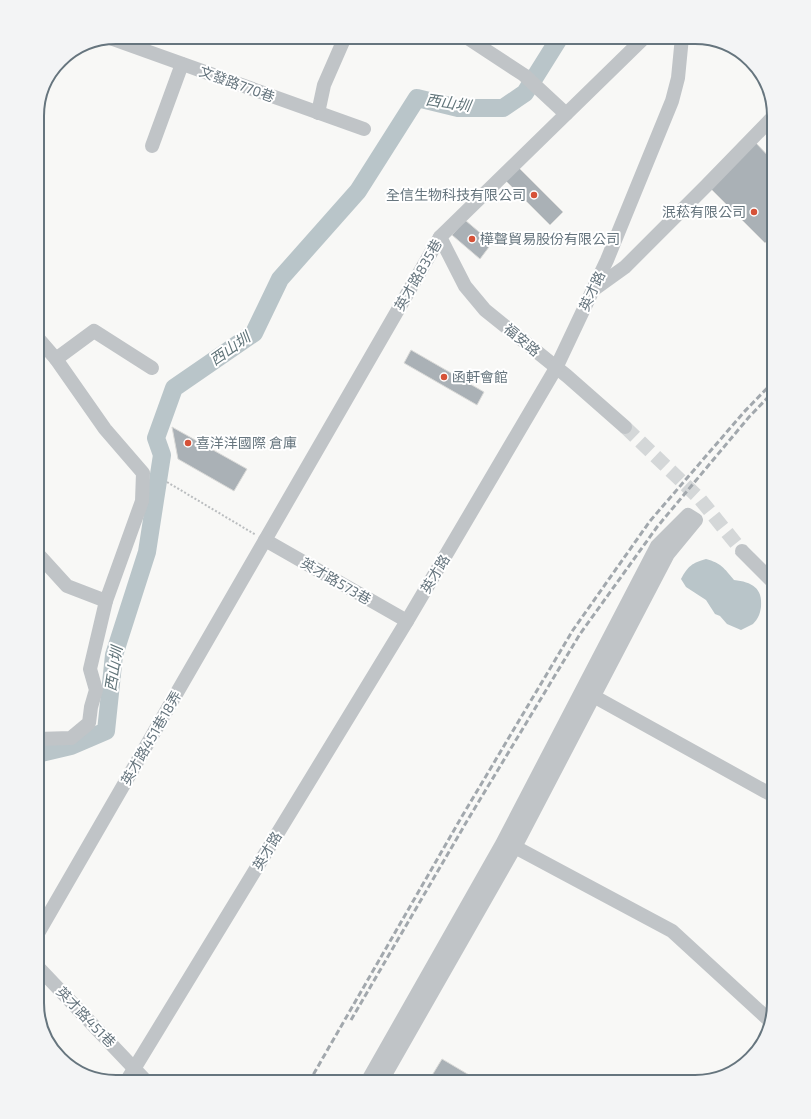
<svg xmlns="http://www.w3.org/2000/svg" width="811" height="1119" font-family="'Exo 2','Noto Sans TC',sans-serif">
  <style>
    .water { fill: #b9c5c9 }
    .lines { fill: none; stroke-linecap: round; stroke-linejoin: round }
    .river { stroke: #b9c5c9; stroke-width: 18 }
    .building { fill: #aab1b6; stroke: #dadad8 }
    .minor-tunnel { stroke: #d4d7d8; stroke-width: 14; stroke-dasharray: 14 7; stroke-linecap: butt }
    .path { stroke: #babdbf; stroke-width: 2; stroke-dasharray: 2 2; stroke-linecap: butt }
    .minor { stroke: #c0c4c7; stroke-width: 14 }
    .rail { stroke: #a2a8ad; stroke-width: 3; stroke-dasharray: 6 3; stroke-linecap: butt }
    .poi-dot { fill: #d65238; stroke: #fff; stroke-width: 1.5 }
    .labels { text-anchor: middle; stroke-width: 4; stroke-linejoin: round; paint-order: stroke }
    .street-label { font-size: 14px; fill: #66757e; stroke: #fff }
    .poi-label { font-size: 14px; fill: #66757e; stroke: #fff; text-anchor: start }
    .water-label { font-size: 15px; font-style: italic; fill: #607479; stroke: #fff }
    .rim { fill: none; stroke: #66757e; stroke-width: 2 }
  </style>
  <rect width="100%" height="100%" fill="#f8f8f6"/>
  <path class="water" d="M 706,559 C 721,563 724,568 734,580 C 752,582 763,588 761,607 C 760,614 758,619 753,624 C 749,626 745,628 741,630 L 727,624 L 720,616 L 715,614 L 706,600 L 686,587 L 681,579 C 688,566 692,563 706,559 Z"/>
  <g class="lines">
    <polyline class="river" points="37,754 71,746 106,731 114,655 147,552 162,455 156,438 174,388 254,333 280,279 358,191 417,98 458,108 503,108 525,93 560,37"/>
  </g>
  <g class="building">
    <polygon points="755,142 774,162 774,235 765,243 711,189"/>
    <polygon points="517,166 563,212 550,225 504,179"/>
    <polygon points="465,220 492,243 480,259 452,235"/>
    <polygon points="411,350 484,392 477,405 404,363"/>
    <polygon points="172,427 247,469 234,491 178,459"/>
    <polygon points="442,1059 481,1082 428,1082"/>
  </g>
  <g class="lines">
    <polyline class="minor-tunnel" points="625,427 700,499 742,551"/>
    <polyline class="path" points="167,482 256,535"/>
    <g class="minor">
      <polyline points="466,37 524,75 566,114"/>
      <polyline points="110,38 364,129"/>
      <polyline points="60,62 66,55"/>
      <polyline points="318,113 324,85 345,37"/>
      <polyline points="152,146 182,64"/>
      <polyline points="440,237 465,286 485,310 567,376 625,427"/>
      <polyline points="593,290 625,267 706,186 774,116"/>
      <polyline points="56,359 94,331 152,368"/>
      <polyline points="265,540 407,621"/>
      <polyline points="742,551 774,583"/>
      <polyline points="37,553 67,586 106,601"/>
      <polyline points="586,692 770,794 774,797"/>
      <polyline points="37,739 71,738 89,723 91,707 96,690 90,669 106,601 142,501 143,473 105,429 56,359 37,337"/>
      <polyline points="506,845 515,847 672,931 769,1020"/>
      <polyline points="37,935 440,237 645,37"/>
      <polyline points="37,966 147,1082"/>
      <polyline points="126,1082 407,621 556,368 607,260 672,101 678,78 682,37"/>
      <polyline points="367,1082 502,844 657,546 688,515 696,520 668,554 515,847 381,1082"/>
    </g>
    <g class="rail">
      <polyline points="351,1020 467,821 580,634 657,527 749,417 774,391"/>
      <polyline points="309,1082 461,818 573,630 650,521 744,412 774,381"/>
    </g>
  </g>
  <g class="poi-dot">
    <circle cx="534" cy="195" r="4"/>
    <circle cx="754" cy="212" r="4"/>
    <circle cx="472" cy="239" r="4"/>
    <circle cx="444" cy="377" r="4"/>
    <circle cx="188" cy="443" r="4"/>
  </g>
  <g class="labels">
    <g class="street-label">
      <text transform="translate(237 84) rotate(20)" y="5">文發路770巷</text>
      <text transform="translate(418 275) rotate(-60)" y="5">英才路835巷</text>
      <text transform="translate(592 291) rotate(-65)" y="5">英才路</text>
      <text transform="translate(522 340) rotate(40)" y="5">福安路</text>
      <text transform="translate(435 574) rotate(-59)" y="5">英才路</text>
      <text transform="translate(336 581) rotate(30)" y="5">英才路573巷</text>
      <text transform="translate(151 738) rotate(-60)" y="5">英才路451巷18弄</text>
      <text transform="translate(267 851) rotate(-59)" y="5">英才路</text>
      <text transform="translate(86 1017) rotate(46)" y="5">英才路451巷</text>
    </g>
    <g class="poi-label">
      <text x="526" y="200" text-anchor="end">全信生物科技有限公司</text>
      <text x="746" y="217" text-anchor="end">泯菘有限公司</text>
      <text x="480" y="244">樺聲貿易股份有限公司</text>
      <text x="452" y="382">函軒會館</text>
      <text x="196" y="448">喜洋洋國際 倉庫</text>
    </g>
    <g class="water-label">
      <text transform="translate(448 103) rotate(9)" y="5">西山圳</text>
      <text transform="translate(230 349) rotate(-35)" y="5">西山圳</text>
      <text transform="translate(114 669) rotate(-81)" y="5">西山圳</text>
    </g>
  </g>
  <path d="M0 0H811V1119H0ZM116 44H695A72 72 0 0 1 767 116V1003A72 72 0 0 1 695 1075H116A72 72 0 0 1 44 1003V116A72 72 0 0 1 116 44Z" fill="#f3f4f5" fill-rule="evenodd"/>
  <path class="rim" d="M116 44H695A72 72 0 0 1 767 116V1003A72 72 0 0 1 695 1075H116A72 72 0 0 1 44 1003V116A72 72 0 0 1 116 44Z"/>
</svg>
